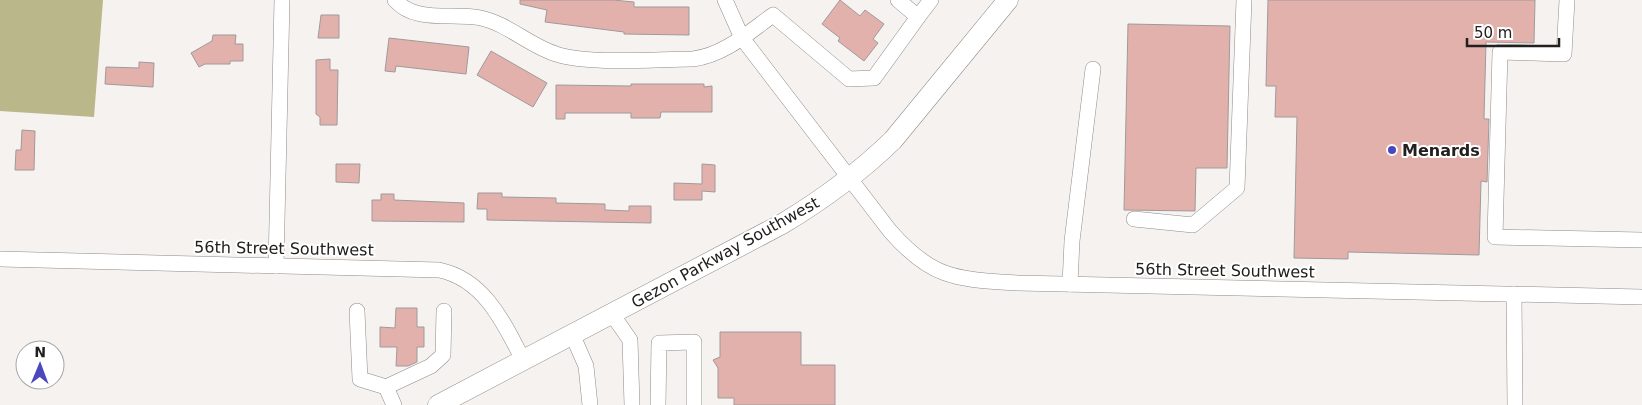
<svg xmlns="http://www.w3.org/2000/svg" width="1642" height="405" font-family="'DejaVu Sans',sans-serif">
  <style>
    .forest { fill: #bab78b }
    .building { fill: #e3b1ac; stroke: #9f9a9a }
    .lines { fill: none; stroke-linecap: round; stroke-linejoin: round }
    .minor-casing { stroke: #8f8b89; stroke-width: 16 }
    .major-casing { stroke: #8f8b89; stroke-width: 21 }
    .minor { stroke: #fff; stroke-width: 15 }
    .major { stroke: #fff; stroke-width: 20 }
    .poi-dot { fill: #4b48be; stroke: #fff; stroke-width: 2 }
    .labels { text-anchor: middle; stroke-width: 4; stroke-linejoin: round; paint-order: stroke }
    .poi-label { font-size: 16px; font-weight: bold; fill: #22201f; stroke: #fff; text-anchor: start }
    .street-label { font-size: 16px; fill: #22201f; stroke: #fff }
  </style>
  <rect width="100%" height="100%" fill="#f6f2f0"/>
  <polygon class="forest" points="0,0 103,0 94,117 0,111"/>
  <g class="building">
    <polygon points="520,0 613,0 634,2 634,7 689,7 689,35 624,34 624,32 545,22 547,10 520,4"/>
    <polygon points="840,0 860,16 865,10 884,24 873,39 878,43 864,61 838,41 840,38 822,24"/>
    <polygon points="1268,0 1535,0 1534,43 1486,42 1484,119 1489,119 1487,182 1481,181 1479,255 1348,252 1348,259 1294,258 1297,117 1275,117 1276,86 1266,86"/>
    <polygon points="321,15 339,15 339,38 318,38"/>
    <polygon points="1128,24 1230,26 1227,168 1196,168 1195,211 1124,210"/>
    <polygon points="213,35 236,35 235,44 243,44 243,61 230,61 230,64 205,64 199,67 191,53 212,41"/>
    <polygon points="389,38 469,47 466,74 396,66 395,72 385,71"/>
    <polygon points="491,51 547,83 533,107 477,75"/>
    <polygon points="330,59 330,70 338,70 337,125 320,125 320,117 316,114 316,60"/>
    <polygon points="139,62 154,63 153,87 105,84 106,67 139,68"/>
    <polygon points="631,84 704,84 704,87 712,86 712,112 661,112 660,118 631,118 631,113 565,113 565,119 556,119 556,85 631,86"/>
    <polygon points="22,130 35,131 34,170 15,170 16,150 21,150"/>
    <polygon points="336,164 360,164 359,183 336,182"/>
    <polygon points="702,164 715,165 715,192 702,191 702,200 674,200 674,183 702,184"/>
    <polygon points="478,193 502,193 502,197 556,198 556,203 605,204 605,210 629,211 629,206 651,206 651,223 487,220 487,209 477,209"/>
    <polygon points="381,194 394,194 394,200 464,203 464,222 372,221 372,200 381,200"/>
    <polygon points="396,308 417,308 417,327 424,327 424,347 417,347 417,362 408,366 396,366 397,347 380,347 380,327 395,328"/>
    <polygon points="720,332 801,332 801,365 835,365 835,405 734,405 734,398 718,398 718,368 713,360 720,357"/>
  </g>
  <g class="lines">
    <g class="minor-casing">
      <g id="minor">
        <path d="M 395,0 C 416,24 453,12 481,18 C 508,24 530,46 556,54 C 589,65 656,59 693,59 C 724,55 748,33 773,15 L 849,79 L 874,78 L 918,17"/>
        <path d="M 725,0 L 742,38 L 890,231 C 933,280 957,279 1018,283 L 1642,297"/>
        <polyline points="898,0 918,17 931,0"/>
        <polyline points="1567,0 1564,54 1500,52 1495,237 1642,240"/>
        <polyline points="1134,219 1193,225 1237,188 1244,0"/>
        <path d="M 0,259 L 439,270 C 484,279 504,323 523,360"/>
        <polyline points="276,266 282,0"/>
        <polyline points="1070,284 1072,241 1093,69"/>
        <polyline points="1514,294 1515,405"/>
        <polyline points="357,311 360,379 386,387 394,405"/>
        <polyline points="612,314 630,340 632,405"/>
        <polyline points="572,334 586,366 590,405"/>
        <polyline points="386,387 431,366 443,355 444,311"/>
        <polyline points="658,405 659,343 694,342 694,405"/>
      </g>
    </g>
    <g class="major-casing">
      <path id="major" d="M 438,405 L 782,224 C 822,200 859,173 893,140 L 1008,0"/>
    </g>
    <use href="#minor" class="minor"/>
    <use href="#major" class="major"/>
  </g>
  <circle class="poi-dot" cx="1392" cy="150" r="5"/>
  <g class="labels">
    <g class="poi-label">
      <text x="1402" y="156">Menards</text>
    </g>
    <g class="street-label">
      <text transform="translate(284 248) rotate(1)" y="6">56th Street Southwest</text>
      <text transform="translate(725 252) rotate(-29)" y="6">Gezon Parkway Southwest</text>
      <text transform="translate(1225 270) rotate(1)" y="6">56th Street Southwest</text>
    </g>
  </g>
  <g transform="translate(40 365) rotate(1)"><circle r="24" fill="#ffffff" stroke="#a7a6a5"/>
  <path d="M0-4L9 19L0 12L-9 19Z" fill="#4b48be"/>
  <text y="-8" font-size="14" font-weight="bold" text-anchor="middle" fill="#22201f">N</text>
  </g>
  <path d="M1467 38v8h92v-8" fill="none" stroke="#22201f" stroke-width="2.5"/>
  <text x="1474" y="38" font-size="15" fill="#22201f" stroke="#ffffff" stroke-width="4" paint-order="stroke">50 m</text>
</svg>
